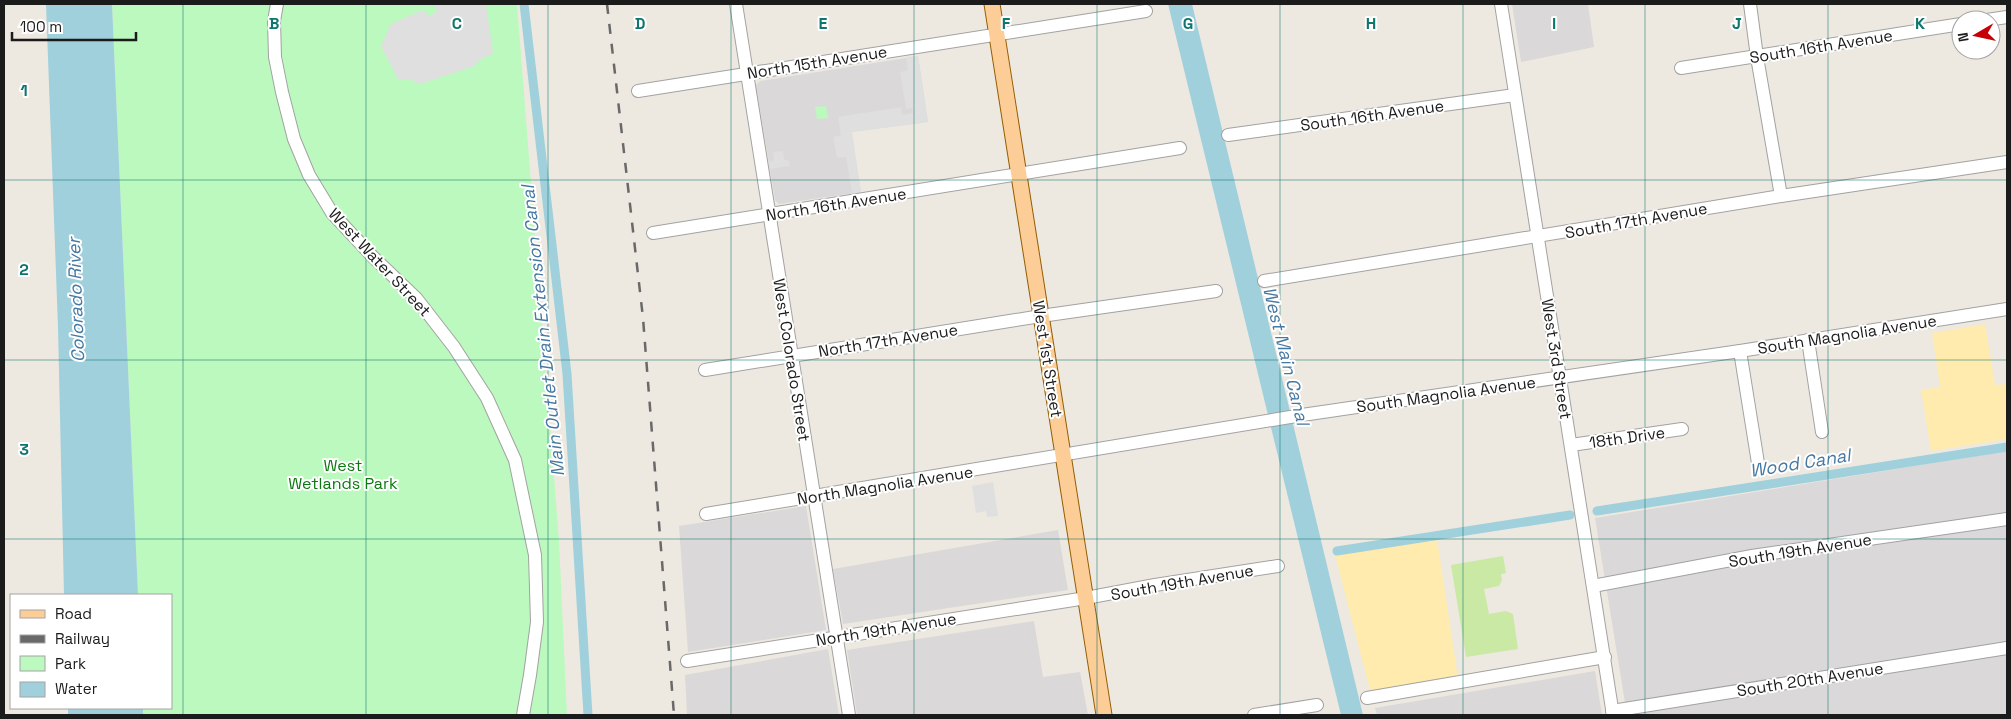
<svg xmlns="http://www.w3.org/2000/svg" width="2011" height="719" font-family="'Space Grotesk',sans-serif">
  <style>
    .residential { fill: #dad8d8 }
    .grass { fill: #c9e9a5 }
    .sand { fill: #ffebad }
    .park { fill: #bcf9be }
    .parking { fill: #dfdfdf }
    .water { fill: #a0d0dc }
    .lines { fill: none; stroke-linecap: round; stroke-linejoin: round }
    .canal { stroke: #a0d0dc; stroke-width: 9 }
    .minor-casing { stroke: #a2a2a2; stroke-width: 14 }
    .major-casing { stroke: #935d00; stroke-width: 17 }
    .minor { stroke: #fff; stroke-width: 12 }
    .major { stroke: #fccd97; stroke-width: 15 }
    .rail { stroke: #696969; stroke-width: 2.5; stroke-dasharray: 10 10; stroke-linecap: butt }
    .grid { fill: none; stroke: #0f766e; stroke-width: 1; stroke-opacity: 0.55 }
    .labels { text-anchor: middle; stroke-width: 4; stroke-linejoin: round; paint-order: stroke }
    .street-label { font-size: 16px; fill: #1b1b1b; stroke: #fff }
    .park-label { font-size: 16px; fill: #0b7810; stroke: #fff }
    .water-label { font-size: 18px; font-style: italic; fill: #4578a2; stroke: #fff }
    .grid-label { font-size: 16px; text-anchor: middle; font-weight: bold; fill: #0f766e; stroke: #fff; stroke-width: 4; stroke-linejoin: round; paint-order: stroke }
  </style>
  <rect width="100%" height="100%" fill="#ede9e1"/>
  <g class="residential">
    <polygon points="1512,4 1588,4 1594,47 1521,62"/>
    <polygon points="918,56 928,122 851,132 861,192 779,204 775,200 756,85 760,81"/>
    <polygon points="2007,451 2007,715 1627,715 1595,518"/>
    <polygon points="806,506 826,630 688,652 679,526"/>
    <polygon points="1058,530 1068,590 843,624 833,569"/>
    <polygon points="1034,621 1043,677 1080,672 1088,715 857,715 847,650"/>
    <polygon points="828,649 839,715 687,715 685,675"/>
    <polygon points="1595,671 1602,715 1377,715 1375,708"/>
  </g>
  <polygon class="grass" points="1503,556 1506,573 1501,574 1502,580 1499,586 1484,589 1489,614 1506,611 1513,614 1518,649 1466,657 1451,565"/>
  <g class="sand">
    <polygon points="1985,324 1995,385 2007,384 2007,439 1931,451 1921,390 1940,387 1932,333"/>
    <polygon points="1437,539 1458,678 1371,694 1335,555"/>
  </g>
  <g class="park">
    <polygon points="112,4 517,4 559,541 567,715 143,715 143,708 171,708 171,595 138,595"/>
    <polygon points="826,106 828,118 817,119 815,107"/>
  </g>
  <g class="parking">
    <polygon points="443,4 476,5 486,4 493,53 478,61 475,66 420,84 411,80 398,79 381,46 391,24 423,10 428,16 434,14 437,8 436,6"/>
    <polygon points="918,56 928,122 852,132 861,192 852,193 846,157 837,158 833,137 841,135 838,117 901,107 902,115 913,113 912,108 906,109 900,72 908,70 906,57"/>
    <polygon points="783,151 784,159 789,161 790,166 770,169 769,162 774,160 773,152"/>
    <polygon points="993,482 998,516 987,517 986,511 976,513 972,486"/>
  </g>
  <g class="water">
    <polygon points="46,4 112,4 138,595 64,595 58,327"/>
    <polygon points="1168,4 1192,4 1363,715 1341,715"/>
    <rect x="68" y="708" width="75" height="7"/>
  </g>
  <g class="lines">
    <g class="canal">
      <polyline points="524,4 567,374 588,715"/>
      <polyline points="1597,511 2007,447"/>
      <polyline points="1337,551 1570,515"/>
    </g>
    <g class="minor-casing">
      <g id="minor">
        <polyline points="277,4 274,21 275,57 282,92 294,139 309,175 332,213 373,257 416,298 454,347 487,398 515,460 535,555 537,622 530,675 523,715"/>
        <polyline points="736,4 849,715"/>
        <polyline points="1501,4 1613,715"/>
        <polyline points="1750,4 1757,57 1781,196"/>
        <polyline points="1987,20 2007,17"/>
        <polyline points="1681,68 1961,24"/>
        <polyline points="638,91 1146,11"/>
        <polyline points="1228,135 1515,95"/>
        <polyline points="653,233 1180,148"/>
        <polyline points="1264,281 1781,196 2007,162"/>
        <polyline points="1808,340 1822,432"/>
        <polyline points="1740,351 1758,463"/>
        <polyline points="705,370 1041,316 1216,291"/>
        <polyline points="1571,445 1682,429"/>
        <polyline points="706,514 1302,415 1740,351 2007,309"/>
        <polyline points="1593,586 1752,556 2007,519"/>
        <polyline points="687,661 1086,598 1155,585 1278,566"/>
        <polyline points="1367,698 1605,657"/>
        <polyline points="1612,711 2007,648"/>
        <polyline points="1254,715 1317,705"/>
      </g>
    </g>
    <g class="major-casing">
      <polyline id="major" points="992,4 1104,715"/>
    </g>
    <use href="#minor" class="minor"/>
    <use href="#major" class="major"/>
    <polyline class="rail" points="607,4 643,318 674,715"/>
  </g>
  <path class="grid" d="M 183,4 L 183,715M 366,4 L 366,715M 548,4 L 548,715M 731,4 L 731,715M 914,4 L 914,715M 1097,4 L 1097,715M 1280,4 L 1280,715M 1463,4 L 1463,715M 1645,4 L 1645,715M 1828,4 L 1828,715M 4,180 L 2007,180M 4,360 L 2007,360M 4,539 L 2007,539"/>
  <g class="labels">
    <g class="street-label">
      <text transform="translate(1821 46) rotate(-9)" y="6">South 16th Avenue</text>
      <text transform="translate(817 62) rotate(-9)" y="6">North 15th Avenue</text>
      <text transform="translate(1372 115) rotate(-8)" y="6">South 16th Avenue</text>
      <text transform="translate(836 204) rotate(-9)" y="6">North 16th Avenue</text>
      <text transform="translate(1636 220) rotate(-10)" y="6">South 17th Avenue</text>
      <text transform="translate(380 262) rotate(47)" y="6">West Water Street</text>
      <text transform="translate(1847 334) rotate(-9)" y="6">South Magnolia Avenue</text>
      <text transform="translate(888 340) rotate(-9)" y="6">North 17th Avenue</text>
      <text transform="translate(1048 359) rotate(81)" y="6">West 1st Street</text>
      <text transform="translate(1557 359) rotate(81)" y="6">West 3rd Street</text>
      <text transform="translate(792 360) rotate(81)" y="6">West Colorado Street</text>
      <text transform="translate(1446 394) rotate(-8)" y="6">South Magnolia Avenue</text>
      <text transform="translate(1627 437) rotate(-8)" y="6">18th Drive</text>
      <text transform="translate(885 485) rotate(-9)" y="6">North Magnolia Avenue</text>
      <text transform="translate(1800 550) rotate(-9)" y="6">South 19th Avenue</text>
      <text transform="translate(1182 582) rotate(-10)" y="6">South 19th Avenue</text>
      <text transform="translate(886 629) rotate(-9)" y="6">North 19th Avenue</text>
      <text transform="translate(1810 679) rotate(-9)" y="6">South 20th Avenue</text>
    </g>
    <g class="park-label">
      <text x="343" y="471">West<tspan x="343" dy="18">Wetlands Park</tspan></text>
    </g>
    <g class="water-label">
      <text transform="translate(76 300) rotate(-92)" y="6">Colorado River</text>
      <text transform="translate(543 331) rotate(-96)" y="6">Main Outlet Drain Extension Canal</text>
      <text transform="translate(1286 356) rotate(76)" y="6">West Main Canal</text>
      <text transform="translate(1800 463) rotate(-9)" y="6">Wood Canal</text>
    </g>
  </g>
  <g class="grid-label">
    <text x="274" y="29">B</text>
    <text x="457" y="29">C</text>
    <text x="640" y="29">D</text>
    <text x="823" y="29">E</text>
    <text x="1006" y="29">F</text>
    <text x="1188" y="29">G</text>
    <text x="1371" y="29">H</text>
    <text x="1554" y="29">I</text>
    <text x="1737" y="29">J</text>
    <text x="1920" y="29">K</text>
    <text x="24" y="96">1</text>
    <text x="24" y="275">2</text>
    <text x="24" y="455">3</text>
  </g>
  <rect width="2011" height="719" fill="none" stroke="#1b1b1b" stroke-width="10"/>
  <rect x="10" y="594" width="162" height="115" fill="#ffffff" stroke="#a4a4a4"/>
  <rect x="20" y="610" width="25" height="8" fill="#fccd97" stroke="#a4a4a4"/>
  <text x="55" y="619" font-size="15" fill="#1b1b1b">Road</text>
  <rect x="20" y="635" width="25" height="8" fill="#696969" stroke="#a4a4a4"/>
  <text x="55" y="644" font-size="15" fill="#1b1b1b">Railway</text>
  <rect x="20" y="656" width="25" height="15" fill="#bcf9be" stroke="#a4a4a4"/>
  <text x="55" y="669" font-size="15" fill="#1b1b1b">Park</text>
  <rect x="20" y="682" width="25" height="15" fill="#a0d0dc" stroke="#a4a4a4"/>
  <text x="55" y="694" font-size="15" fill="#1b1b1b">Water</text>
  <g transform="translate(1976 35) rotate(261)"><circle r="24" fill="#ffffff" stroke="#a4a4a4"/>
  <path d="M0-4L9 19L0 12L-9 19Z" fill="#c70007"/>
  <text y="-8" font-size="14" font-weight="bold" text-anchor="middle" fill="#1b1b1b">N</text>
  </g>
  <path d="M12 32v8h124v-8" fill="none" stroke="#1b1b1b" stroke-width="2.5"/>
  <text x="20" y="32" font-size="15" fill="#1b1b1b" stroke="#ffffff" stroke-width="4" paint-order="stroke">100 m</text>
</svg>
